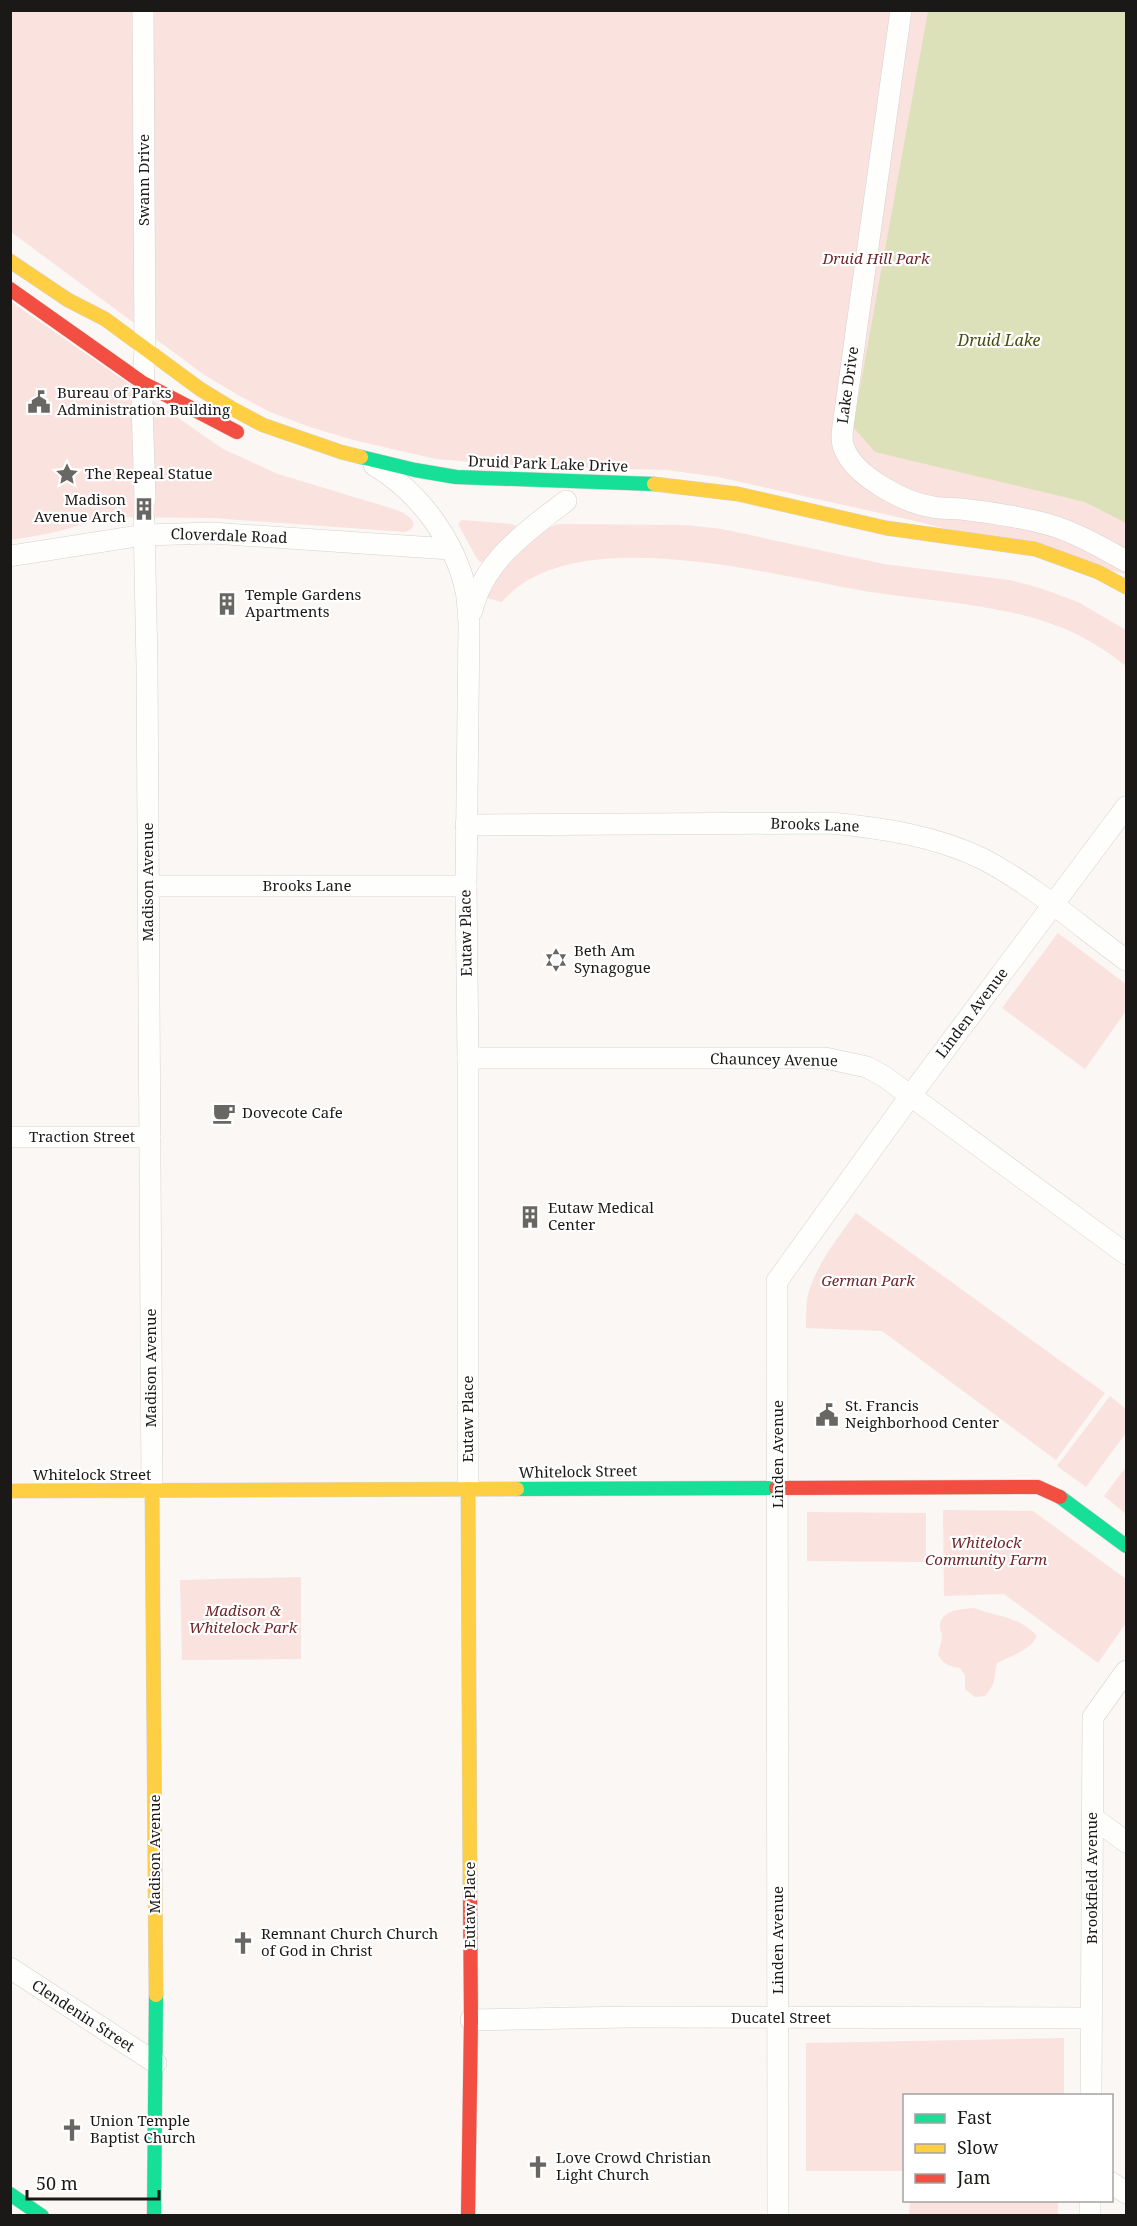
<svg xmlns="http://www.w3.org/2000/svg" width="1137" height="2226" font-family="'Noto Serif',serif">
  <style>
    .green { fill: #fae2df }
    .water { fill: #dce1ba }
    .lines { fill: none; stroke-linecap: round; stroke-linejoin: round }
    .street-casing { stroke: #d5d2d0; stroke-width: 22 }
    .fast-casing { stroke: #d5d2d0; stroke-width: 15 }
    .slow-casing { stroke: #d5d2d0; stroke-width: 15 }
    .jam-casing { stroke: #d5d2d0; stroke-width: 15 }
    .street { stroke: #fefefd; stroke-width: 21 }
    .fast { stroke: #16e098; stroke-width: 14 }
    .slow { stroke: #ffcf43; stroke-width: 14 }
    .jam { stroke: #f24e42; stroke-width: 14 }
    .labels { text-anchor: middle; stroke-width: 4.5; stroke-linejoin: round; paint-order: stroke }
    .street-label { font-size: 15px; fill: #1b1917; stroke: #fff }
    .park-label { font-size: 15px; font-style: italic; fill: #6f262a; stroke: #fff }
    .poi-label { font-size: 15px; fill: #1b1917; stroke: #fff; text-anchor: start }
    .water-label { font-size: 16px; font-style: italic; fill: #454d0e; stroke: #fff }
  </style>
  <rect width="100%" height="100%" fill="#fbf7f4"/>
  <g class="green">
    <polygon points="11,11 1126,11 1126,574 911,520 718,477 667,470 522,466 436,459 353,440 310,427 270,412 238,395 203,374 11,232"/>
    <path d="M 10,301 L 223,449 L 278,474 L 397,510 C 407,514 424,525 405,532 L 212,518 L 99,517 C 71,531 41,535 11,540 Z"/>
    <polygon points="462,520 512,524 516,526 484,562 479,561 476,557 458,524"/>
    <path d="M 558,524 L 685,525 L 722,529 L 884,564 L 1009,580 L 1040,588 L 1078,602 L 1126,630 L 1126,666 C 1104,649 1079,633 1052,624 C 993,603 925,601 864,591 C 772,575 571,519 502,602 L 482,597 L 494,575 L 538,532 Z"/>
    <polygon points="1058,933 1126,984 1126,1011 1085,1069 1002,1008"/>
    <path d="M 856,1213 L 1105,1393 L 1056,1460 L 882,1331 L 806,1328 C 806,1319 806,1309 807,1299 C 814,1267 837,1239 856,1213 Z"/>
    <polygon points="1110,1396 1126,1409 1126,1433 1086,1487 1057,1466"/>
    <polygon points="1126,1467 1126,1514 1104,1496"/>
    <polygon points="943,1510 1033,1511 1126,1579 1126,1623 1098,1663 1004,1594 944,1596"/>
    <polygon points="807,1512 926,1513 926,1562 807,1561"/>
    <polygon points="301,1577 301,1659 182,1660 180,1580"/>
    <path d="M 974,1608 C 996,1617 1020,1616 1037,1636 C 1030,1651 1010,1656 997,1663 C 993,1679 997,1683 985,1696 L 975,1697 L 965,1689 L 965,1675 L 960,1668 C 950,1667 943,1664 938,1655 C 939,1649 942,1642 942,1636 C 942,1633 940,1630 940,1627 C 939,1610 962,1609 974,1608 Z"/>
    <polygon points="1064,2038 1064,2095 904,2096 904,2171 806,2171 806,2043"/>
    <polygon points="910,2201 1058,2201 1058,2215 909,2215"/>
  </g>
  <polygon class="water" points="928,11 1126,11 1126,523 1085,502 875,452 853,427"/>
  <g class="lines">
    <g class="street-casing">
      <g id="street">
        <polyline points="143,10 145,350 142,404 145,499"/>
        <path d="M 901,10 L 843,426 C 842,433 841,441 844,448 C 854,476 905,503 933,507 C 942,509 952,508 961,509 C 989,512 1019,517 1047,524 C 1075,532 1101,547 1126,561"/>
        <path d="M 374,465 C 418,491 455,540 466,591 C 468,601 468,613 469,623 L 466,886 L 468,1058 L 468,1489"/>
        <polyline points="144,520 147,666 152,1491"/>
        <polyline points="10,556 144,535 212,533 450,549"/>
        <path d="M 472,611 C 483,561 528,530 566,501"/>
        <path d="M 466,825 L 831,823 C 882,828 936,836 983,859 C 1033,885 1081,927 1126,960"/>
        <polyline points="148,886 466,886"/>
        <polyline points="468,1058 825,1058 867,1067 885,1077 1126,1254"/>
        <polyline points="14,1137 150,1137"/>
        <polyline points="1092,1817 1126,1842"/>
        <polyline points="10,1968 156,2063"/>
        <polyline points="471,2020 628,2017 1091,2018"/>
        <polyline points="1091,2096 1093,1717 1126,1671"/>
        <polyline points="1112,2183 1126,2193"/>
        <polyline points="1090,2200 1090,2216"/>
        <polyline points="778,2216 777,1281 911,1095 1126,807"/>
      </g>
    </g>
    <g class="fast-casing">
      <g id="fast">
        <polyline points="361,457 415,470 456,477 654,484"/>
        <polyline points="517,1489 776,1488"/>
        <polyline points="1060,1497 1126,1546"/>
        <polyline points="10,2194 42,2216"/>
        <polyline points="154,2216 156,1995"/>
      </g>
    </g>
    <g class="slow-casing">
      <g id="slow">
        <polyline points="10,261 68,300 105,319 200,389 231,408 263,425 341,452 361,457"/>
        <polyline points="654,484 738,494 886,528 1035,549 1098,572 1126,587"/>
        <polyline points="468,1489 470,1891"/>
        <polyline points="10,1491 517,1489"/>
        <polyline points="152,1491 156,1995"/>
      </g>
    </g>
    <g class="jam-casing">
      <g id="jam">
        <polyline points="10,289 143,383 237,432"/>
        <polyline points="776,1488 1038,1487 1060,1497"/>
        <polyline points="468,2216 471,2020 470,1891"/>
      </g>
    </g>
    <use href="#street" class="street"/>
    <use href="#fast" class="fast"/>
    <use href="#slow" class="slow"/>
    <use href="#jam" class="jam"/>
  </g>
  <defs>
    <g id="civic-bare" transform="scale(1.8)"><path d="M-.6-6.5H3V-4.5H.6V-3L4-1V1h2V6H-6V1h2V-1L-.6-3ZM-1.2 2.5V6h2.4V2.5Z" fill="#696764" stroke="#fff" stroke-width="2.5" paint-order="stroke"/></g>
    <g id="sight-bare" transform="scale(1.8)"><path d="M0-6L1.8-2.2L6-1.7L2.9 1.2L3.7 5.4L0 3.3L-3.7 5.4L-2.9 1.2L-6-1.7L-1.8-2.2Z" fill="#696764" stroke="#fff" stroke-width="2.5" paint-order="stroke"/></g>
    <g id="building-bare" transform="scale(1.8)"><path d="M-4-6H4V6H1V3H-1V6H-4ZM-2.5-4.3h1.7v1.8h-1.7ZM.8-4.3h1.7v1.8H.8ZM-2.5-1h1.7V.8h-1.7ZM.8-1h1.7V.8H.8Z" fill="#696764" stroke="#fff" stroke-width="2.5" paint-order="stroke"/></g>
    <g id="synagogue-bare" transform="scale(1.8)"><path d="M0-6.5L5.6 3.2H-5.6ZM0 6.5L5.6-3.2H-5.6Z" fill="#696764" stroke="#fff" stroke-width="2.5" paint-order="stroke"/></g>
    <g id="cafe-bare" transform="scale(1.8)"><path d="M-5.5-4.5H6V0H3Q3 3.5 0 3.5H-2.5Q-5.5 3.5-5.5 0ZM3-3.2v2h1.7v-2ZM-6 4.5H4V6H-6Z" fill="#696764" stroke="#fff" stroke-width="2.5" paint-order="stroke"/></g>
    <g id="church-bare" transform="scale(1.8)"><path d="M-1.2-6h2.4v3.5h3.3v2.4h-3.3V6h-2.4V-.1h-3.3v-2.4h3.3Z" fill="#696764" stroke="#fff" stroke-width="2.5" paint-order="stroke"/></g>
  </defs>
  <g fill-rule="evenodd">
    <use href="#civic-bare" x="39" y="402"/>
    <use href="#sight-bare" x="67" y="474"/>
    <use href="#building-bare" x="144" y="509"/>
    <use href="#building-bare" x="227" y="604"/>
    <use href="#synagogue-bare" x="556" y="960"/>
    <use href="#cafe-bare" x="224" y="1113"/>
    <use href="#building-bare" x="530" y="1217"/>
    <use href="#civic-bare" x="827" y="1415"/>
    <use href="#church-bare" x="243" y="1943"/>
    <use href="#church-bare" x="72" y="2130"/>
    <use href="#church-bare" x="538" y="2167"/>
  </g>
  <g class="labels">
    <g class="street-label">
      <text transform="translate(144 180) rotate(-90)" y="5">Swann Drive</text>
      <text transform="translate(848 385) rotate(-82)" y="5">Lake Drive</text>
      <text transform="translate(548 464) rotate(2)" y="5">Druid Park Lake Drive</text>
      <text transform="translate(229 536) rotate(2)" y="5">Cloverdale Road</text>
      <text transform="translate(815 825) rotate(2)" y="5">Brooks Lane</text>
      <text transform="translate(148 882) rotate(-90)" y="5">Madison Avenue</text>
      <text x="307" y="891">Brooks Lane</text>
      <text transform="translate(466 933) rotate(-91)" y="5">Eutaw Place</text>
      <text transform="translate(972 1013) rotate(-53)" y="5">Linden Avenue</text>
      <text transform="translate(774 1060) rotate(1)" y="5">Chauncey Avenue</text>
      <text x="82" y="1142">Traction Street</text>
      <text transform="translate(151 1368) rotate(-90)" y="5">Madison Avenue</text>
      <text transform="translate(468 1419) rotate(-90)" y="5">Eutaw Place</text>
      <text transform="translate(778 1454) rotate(-90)" y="5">Linden Avenue</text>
      <text transform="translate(578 1472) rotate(-1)" y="5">Whitelock Street</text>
      <text x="92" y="1480">Whitelock Street</text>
      <text transform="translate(155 1854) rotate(-90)" y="5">Madison Avenue</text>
      <text transform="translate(1092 1878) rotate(-90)" y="5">Brookfield Avenue</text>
      <text transform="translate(470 1905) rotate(-90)" y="5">Eutaw Place</text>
      <text transform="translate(778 1940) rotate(-90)" y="5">Linden Avenue</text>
      <text transform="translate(83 2016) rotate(33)" y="5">Clendenin Street</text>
      <text x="781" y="2023">Ducatel Street</text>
    </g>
    <g class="park-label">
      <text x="876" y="264">Druid Hill Park</text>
      <text x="868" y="1286">German Park</text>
      <text x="986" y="1548">Whitelock<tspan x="986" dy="17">Community Farm</tspan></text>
      <text x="243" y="1616">Madison &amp;<tspan x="243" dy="17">Whitelock Park</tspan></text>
    </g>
    <g class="poi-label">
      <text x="57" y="398">Bureau of Parks<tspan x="57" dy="17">Administration Building</tspan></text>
      <text x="85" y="479">The Repeal Statue</text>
      <text x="126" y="505" text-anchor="end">Madison<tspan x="126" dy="17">Avenue Arch</tspan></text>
      <text x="245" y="600">Temple Gardens<tspan x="245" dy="17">Apartments</tspan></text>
      <text x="574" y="956">Beth Am<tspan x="574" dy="17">Synagogue</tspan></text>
      <text x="242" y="1118">Dovecote Cafe</text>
      <text x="548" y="1213">Eutaw Medical<tspan x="548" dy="17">Center</tspan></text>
      <text x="845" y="1411">St. Francis<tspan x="845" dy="17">Neighborhood Center</tspan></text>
      <text x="261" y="1939">Remnant Church Church<tspan x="261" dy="17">of God in Christ</tspan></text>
      <text x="90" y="2126">Union Temple<tspan x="90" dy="17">Baptist Church</tspan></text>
      <text x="556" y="2163">Love Crowd Christian<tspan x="556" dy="17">Light Church</tspan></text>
    </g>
    <g class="water-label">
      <text x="999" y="346">Druid Lake</text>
    </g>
  </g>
  <rect width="1137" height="2226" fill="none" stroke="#1b1917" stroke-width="24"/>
  <rect x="903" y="2094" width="210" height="108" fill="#ffffff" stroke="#a4a3a2" stroke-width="1.5"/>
  <rect x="915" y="2114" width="30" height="9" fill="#16e098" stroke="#a4a3a2" stroke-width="1.5"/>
  <text x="957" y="2124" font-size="18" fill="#1b1917">Fast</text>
  <rect x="915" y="2144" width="30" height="9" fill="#ffcf43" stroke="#a4a3a2" stroke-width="1.5"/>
  <text x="957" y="2154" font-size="18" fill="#1b1917">Slow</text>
  <rect x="915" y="2174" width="30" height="9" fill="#f24e42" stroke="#a4a3a2" stroke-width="1.5"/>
  <text x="957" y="2184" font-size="18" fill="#1b1917">Jam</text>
  <path d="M27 2190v9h132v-9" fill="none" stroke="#1b1917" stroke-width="3"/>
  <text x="36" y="2190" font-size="18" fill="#1b1917" stroke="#ffffff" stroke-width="4.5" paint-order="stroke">50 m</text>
</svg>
